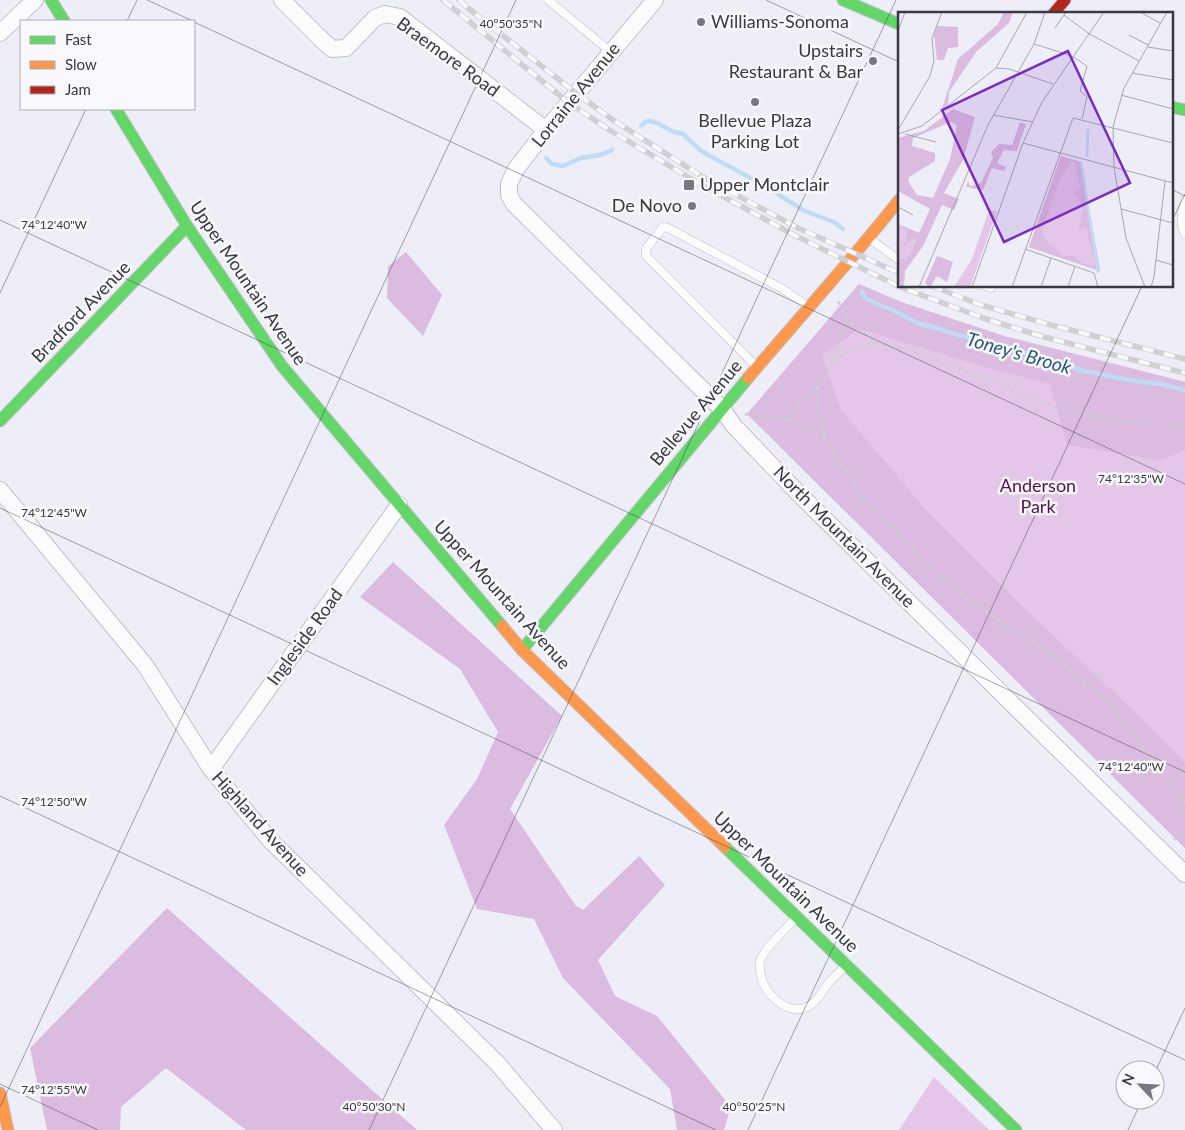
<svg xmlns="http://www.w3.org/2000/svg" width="1185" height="1130" font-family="Lato,sans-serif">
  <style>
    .green { fill: #e4c6e8 }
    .forest { fill: #dbbbdf }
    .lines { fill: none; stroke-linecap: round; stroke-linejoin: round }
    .stream { stroke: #bfdcf5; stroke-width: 4.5 }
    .lane-casing { stroke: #c0c0c9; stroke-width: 9 }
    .street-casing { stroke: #c0c0c9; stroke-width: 18 }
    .fast-casing { stroke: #c0c0c9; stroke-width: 13 }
    .slow-casing { stroke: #c0c0c9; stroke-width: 13 }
    .jam-casing { stroke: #c0c0c9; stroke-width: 13 }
    .path { stroke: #cdced2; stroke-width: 2.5; stroke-dasharray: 4 4; stroke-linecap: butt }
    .lane { stroke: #fcfcfe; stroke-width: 8 }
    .street { stroke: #fcfcfe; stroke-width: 16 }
    .fast { stroke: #63d668; stroke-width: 11 }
    .slow { stroke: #ff974d; stroke-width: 11 }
    .jam { stroke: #b3261e; stroke-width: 11 }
    .rail-casing { stroke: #d0d0d3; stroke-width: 5.5 }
    .rail { stroke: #f8f8fd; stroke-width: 4; stroke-dasharray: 11; stroke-linecap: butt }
    .ticks { fill: none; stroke: #383942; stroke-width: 1; stroke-opacity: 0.45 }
    .poi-dot { fill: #787882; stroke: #f8f8fd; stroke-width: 2 }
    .labels { text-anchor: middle; stroke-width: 5; stroke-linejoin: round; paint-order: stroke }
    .poi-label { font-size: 18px; fill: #383942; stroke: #f8f8fd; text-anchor: start }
    .street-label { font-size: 18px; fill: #383942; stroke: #f8f8fd }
    .park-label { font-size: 18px; fill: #560f57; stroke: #f8f8fd }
    .water-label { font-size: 19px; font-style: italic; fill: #24577b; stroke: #f8f8fd }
    .inset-river { fill: none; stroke: #bfdcf5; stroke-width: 2.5 }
    .inset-road { fill: none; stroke: #a5a6af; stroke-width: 1 }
    .view { fill: #7b2cbf; fill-opacity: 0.15; stroke: #7b2cbf; stroke-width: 2.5 }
    .inset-edge { fill: none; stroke: #383942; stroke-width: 2.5 }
    .ticks-label { font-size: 12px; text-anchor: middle; fill: #383942; stroke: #f8f8fd; stroke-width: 5; stroke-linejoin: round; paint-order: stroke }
  </style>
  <rect width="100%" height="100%" fill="#eeeef8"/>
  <g class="green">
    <polygon points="859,284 901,302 1004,336 1185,382 1185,848 747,414"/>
    <polygon points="934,1077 989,1130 899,1130"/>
  </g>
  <g class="forest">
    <polygon points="406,252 442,295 423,336 387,298 388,266"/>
    <polygon points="859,284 901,302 1004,336 1185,382 1185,450 1160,460 1067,445 1050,384 995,370 859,329 822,355 841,410 928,512 1048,631 1133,710 1185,762 1185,848 747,414"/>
    <polygon points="393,562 562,716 510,809 576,906 583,910 639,856 665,885 598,960 615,996 657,1016 731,1107 724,1130 677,1130 670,1089 563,978 534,919 477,909 444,825 477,779 498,732 460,669 360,597"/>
    <polygon points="167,908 417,1130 246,1130 166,1068 121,1107 120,1130 47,1130 30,1048"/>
  </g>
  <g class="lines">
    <g class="stream">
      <polyline points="641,126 645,122 650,121 657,123 674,132 683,134 700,150 710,156 771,189 782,197 805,211 834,222 843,229"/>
      <polyline points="546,158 552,164 563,166 581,158 600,155 612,150"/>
      <polyline points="862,292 864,297 874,303 893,310 917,323 940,329 957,335 986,341 1034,356 1084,371 1134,381 1161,384 1185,390"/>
    </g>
    <g class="lane-casing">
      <g id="lane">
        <polyline points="548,0 611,52"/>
        <path d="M 1185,200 C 1182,211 1179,224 1185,234"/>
        <polyline points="870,239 899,260"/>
        <polyline points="985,286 991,288"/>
        <polyline points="756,366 646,256 646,249 663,227 668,228 781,288 808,306"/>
        <path d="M 796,918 C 787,928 765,947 761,959 C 753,983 784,1020 809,1006 C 818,1001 821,993 827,985 C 832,978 839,972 846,966"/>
      </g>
    </g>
    <g class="street-casing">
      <g id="street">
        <polyline points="282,0 320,38 332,49 346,48 375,18 385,14 400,17 546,130"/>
        <polyline points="655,0 546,130 516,169 509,184 509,195 514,204 722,409 734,426 798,493 1185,874"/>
        <polyline points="0,33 35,0"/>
        <polyline points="0,490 145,665 211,769 270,840 497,1063 554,1130"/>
        <polyline points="211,769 399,505"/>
      </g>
    </g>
    <g class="fast-casing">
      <g id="fast">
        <polyline points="51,0 64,21"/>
        <polyline points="843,0 899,24"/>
        <polyline points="1171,107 1185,110"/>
        <polyline points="116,109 187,226 282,366 502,626"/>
        <polyline points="0,421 187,226"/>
        <polyline points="522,650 748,378"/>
        <polyline points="725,847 1016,1130"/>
      </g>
    </g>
    <g class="slow-casing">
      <g id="slow">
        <path d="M 748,378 C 798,319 851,261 899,200"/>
        <polyline points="502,626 522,650 725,847"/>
        <polyline points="0,1093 8,1130"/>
      </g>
    </g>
    <g class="jam-casing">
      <polyline id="jam" points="1053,14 1065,0"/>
    </g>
    <g class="path">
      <polyline points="838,301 847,319"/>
      <polyline points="834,359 847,319 874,342"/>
      <polyline points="818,386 817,402 826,440"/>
      <polyline points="745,415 747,414 790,420"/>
      <polyline points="1185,427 1165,424 1116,420 1069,410 1034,399 991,380 912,351 874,342 856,347 834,360 818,386 800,403 790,420 826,440 865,501 931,567 971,601 1008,626 1038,644 1106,700 1185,800"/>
      <polyline points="1185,800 1176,822 1174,839 1185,836"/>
    </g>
    <use href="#lane" class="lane"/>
    <use href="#street" class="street"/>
    <use href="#fast" class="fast"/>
    <use href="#slow" class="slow"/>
    <use href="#jam" class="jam"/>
    <g class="rail-casing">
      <g id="rail">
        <polyline points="443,0 569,103 611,131 700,184 794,235 900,287 986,319 1044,337 1185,373"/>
        <polyline points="459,0 468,8 577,94 616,122 703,177 798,228 899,273"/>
        <polyline points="932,286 981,305 1051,325 1185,359"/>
      </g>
    </g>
    <use href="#rail" class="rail"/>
  </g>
  <path class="ticks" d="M 147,0 L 193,21M 766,0 L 899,62M 127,21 L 137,0M 194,22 L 1185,484M 1171,189 L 1185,196M 0,220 L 1185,772M 1171,223 L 1185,194M 0,293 L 86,109M 0,508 L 1185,1060M 0,796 L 716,1130M 1155,1072 L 1185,1008M 0,1084 L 98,1130M 0,1107 L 516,0M 369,1130 L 896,0M 748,1130 L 1142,286M 1128,1130 L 1142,1100"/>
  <g class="poi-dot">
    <circle cx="701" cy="22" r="5"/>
    <circle cx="873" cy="61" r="5"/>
    <circle cx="755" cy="102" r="5"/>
    <rect x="683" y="179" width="12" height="12" rx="2.5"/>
    <circle cx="692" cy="206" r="5"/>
  </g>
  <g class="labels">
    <g class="poi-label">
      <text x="711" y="28">Williams-Sonoma</text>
      <text x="863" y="57" text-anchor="end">Upstairs<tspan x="863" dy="21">Restaurant &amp; Bar</tspan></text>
      <text x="755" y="127" text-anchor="middle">Bellevue Plaza<tspan x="755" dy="21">Parking Lot</tspan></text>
      <text x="700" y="191">Upper Montclair</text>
      <text x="682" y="212" text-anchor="end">De Novo</text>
    </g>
    <g class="street-label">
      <text transform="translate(448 57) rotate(36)" y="6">Braemore Road</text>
      <text transform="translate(576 95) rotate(-51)" y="6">Lorraine Avenue</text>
      <text transform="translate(248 283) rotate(56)" y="6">Upper Mountain Avenue</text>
      <text transform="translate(81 312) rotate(-46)" y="6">Bradford Avenue</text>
      <text transform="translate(696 413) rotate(-50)" y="6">Bellevue Avenue</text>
      <text transform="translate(844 537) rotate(45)" y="6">North Mountain Avenue</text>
      <text transform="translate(502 595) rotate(48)" y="6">Upper Mountain Avenue</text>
      <text transform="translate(305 637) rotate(-54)" y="6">Ingleside Road</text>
      <text transform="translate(260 824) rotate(48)" y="6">Highland Avenue</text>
      <text transform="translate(786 882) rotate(44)" y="6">Upper Mountain Avenue</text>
    </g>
    <g class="park-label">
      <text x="1038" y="492">Anderson<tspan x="1038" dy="21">Park</tspan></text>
    </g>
    <g class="water-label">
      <text transform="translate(1019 353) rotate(16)" y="7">Toney's Brook</text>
    </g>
  </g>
  <g transform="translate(898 12)">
    <rect width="275" height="275" fill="#eeeef8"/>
    <path d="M 163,144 L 183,150 L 202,259 L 131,235 ZM 91,198 L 99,199 L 72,275 L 56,275 L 74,247 ZM 0,212 L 21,221 L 9,246 L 0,247 Z" fill="#e4c6e8"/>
    <path d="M 106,0 L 115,0 L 111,11 L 78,40 L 51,80 L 50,92 L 44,97 L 60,47 L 100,12 ZM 39,14 L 60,15 L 60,35 L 50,36 L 46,48 L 39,48 L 36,23 ZM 55,97 L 77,105 L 65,148 L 46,181 L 61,187 L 56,198 L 44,193 L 25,234 L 7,259 L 6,275 L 0,275 L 0,247 L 9,246 L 18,228 L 13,227 L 5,236 L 10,219 L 0,212 L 21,221 L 32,197 L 0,179 L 0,126 L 26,119 ZM 53,110 L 59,113 L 52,147 L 35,186 L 19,183 L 10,169 L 11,165 L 37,149 L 37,141 L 14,134 L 15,126 ZM 122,110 L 128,112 L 119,139 L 106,138 L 99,151 L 108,155 L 106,159 L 94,156 L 85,178 L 68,175 L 70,169 L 72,174 L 83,171 L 95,146 L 93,140 L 101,132 L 114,133 ZM 163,144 L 183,150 L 202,259 L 131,235 ZM 174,149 L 178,152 L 182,176 L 176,181 L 185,198 L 180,218 L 188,216 L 197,252 L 194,254 L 185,252 L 176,244 L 165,244 L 149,230 L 144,219 L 161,169 ZM 39,244 L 55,250 L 49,270 L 39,264 L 32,275 L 27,271 Z" fill="#dbbbdf" fill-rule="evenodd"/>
    <path class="inset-river" d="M 189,145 L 190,117M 183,150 L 200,261"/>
    <path class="inset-road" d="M 242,0 L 262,11M 166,3 L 190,21 L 241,49M 157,16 L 168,0M 0,19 L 7,0M 231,23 L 250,33M 136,32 L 174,44 L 189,54 L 182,79 L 189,85 L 184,107M 250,35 L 275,39M 98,56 L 129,0M 234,61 L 275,68M 223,83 L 275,97M 95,103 L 135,110M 0,118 L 32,64 L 36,49 L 34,26 L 44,0M 0,122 L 24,114 L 98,56 L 111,57 L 155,72M 7,122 L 38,130M 125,131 L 275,171M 0,195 L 15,203M 223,197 L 275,211M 127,237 L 196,261 L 200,275M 258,248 L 275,253M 21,275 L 90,113 L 136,32 L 147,0M 74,275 L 125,131 L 144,90 L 206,0M 114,275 L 175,106 L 275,131M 143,275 L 153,246M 170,275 L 177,254M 247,275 L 228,226 L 216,155 L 215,115 L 226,76 L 269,0M 253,275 L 256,265 L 267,169"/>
    <path class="view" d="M 170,39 L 232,171 L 106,230 L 44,98 Z"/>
    <rect width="275" height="275" class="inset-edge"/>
  </g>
  <g class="ticks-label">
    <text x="511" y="28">40°50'35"N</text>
    <text x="54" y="229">74°12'40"W</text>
    <text x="1131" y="483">74°12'35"W</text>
    <text x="54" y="517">74°12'45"W</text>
    <text x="1131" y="771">74°12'40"W</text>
    <text x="54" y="806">74°12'50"W</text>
    <text x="54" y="1094">74°12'55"W</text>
    <text x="374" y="1111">40°50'30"N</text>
    <text x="754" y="1111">40°50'25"N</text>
  </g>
  <rect x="20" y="20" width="175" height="90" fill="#f8f8fd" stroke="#abacb2"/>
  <rect x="30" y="36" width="25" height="8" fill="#63d668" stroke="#abacb2"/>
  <text x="65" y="45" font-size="15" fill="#383942">Fast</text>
  <rect x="30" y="61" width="25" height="8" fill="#ff974d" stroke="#abacb2"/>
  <text x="65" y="70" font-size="15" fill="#383942">Slow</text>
  <rect x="30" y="86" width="25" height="8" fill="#b3261e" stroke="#abacb2"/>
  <text x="65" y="95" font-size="15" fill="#383942">Jam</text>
  <g transform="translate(1140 1085) rotate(295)"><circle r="24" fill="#f8f8fd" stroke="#abacb2"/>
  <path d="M0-4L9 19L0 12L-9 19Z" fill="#787882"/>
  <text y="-8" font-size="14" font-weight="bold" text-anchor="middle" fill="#383942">N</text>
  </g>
</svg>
